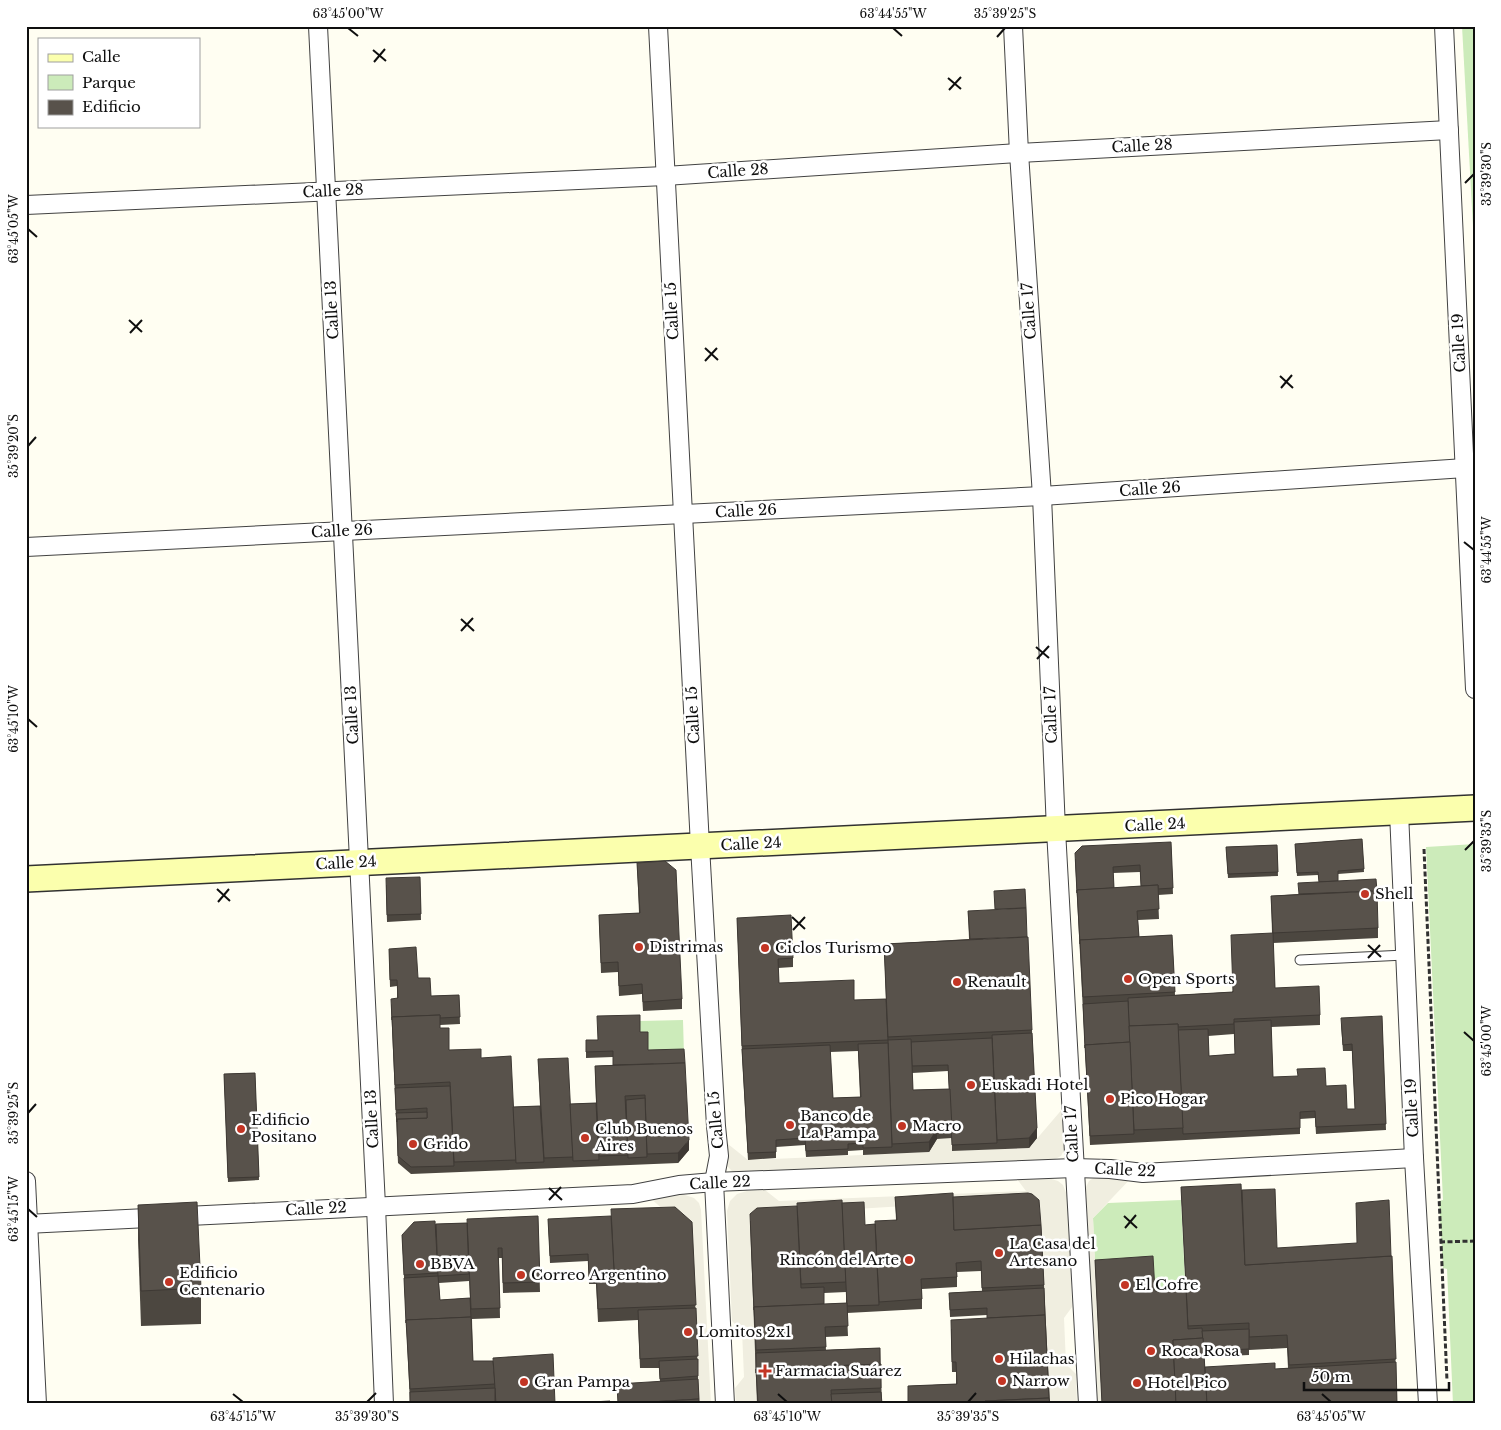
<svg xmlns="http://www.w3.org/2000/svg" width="1501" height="1430" font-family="'Libre Baskerville',serif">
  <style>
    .green { fill: #ccebba }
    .plaza { fill: #f0eee0 }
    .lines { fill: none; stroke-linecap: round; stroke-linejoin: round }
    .lane-casing { stroke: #424242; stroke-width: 11 }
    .street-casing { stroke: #424242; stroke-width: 20 }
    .secondary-casing { stroke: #313131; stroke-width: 28 }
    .path { stroke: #313131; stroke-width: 3; stroke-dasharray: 5 2.5; stroke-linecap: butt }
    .lane { stroke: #fff; stroke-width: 9 }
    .street { stroke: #fff; stroke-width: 18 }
    .secondary { stroke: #fbffad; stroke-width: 25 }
    .wall { fill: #4c4740; fill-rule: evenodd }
    .shaded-wall { fill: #3e3934 }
    .building { fill: #58524b; stroke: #3e3934 }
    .ticks { fill: none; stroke: #0f0f0f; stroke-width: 2 }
    .poi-dot { fill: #c33524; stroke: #fff; stroke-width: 2 }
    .labels { text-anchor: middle; stroke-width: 5; stroke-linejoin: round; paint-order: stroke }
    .street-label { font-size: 15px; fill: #0f0f0f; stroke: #fff }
    .poi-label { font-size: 15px; fill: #0f0f0f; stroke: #fff; text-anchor: start }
    .neatline { fill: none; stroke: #0f0f0f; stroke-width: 2 }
    .ticks-label { font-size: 12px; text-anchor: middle; fill: #0f0f0f }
  </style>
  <rect width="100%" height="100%" fill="#fffef2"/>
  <g class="green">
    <polygon points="1462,26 1475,26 1475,263"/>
    <polygon points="1475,844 1475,1404 1453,1404 1447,1269 1443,1268 1439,1201 1443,1200 1426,847"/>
    <polygon points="683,1020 684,1055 648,1056 640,1039 640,1021"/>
    <polygon points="1181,1200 1186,1299 1155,1301 1153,1266 1095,1270 1093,1218 1108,1203"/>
  </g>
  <g class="plaza">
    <polygon points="1064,1107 1066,1146 1061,1156 1049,1162 742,1176 733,1172 726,1165 723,1140 748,1160 928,1152 937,1139 952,1138 953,1151 1029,1148"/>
    <polygon points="1134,1175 1093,1218 1102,1404 1094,1404 1084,1191 1089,1181 1095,1177"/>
    <polygon points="1048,1178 1058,1181 1063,1185 1068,1198 1072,1307 1064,1318 1066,1364 1076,1374 1077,1404 1049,1404 1040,1211 1039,1207 970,1202 757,1215 750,1221 757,1404 736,1404 735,1388 744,1377 742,1331 732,1321 727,1211 730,1201 737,1194 747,1191 765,1190 779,1201 1026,1191 1017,1179"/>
    <polygon points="682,1194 694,1198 699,1203 701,1210 711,1404 699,1404 675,1220 648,1196"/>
  </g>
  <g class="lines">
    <g class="lane-casing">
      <polyline id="lane" points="1300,960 1405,955"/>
    </g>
    <g class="street-casing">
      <g id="street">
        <polyline points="318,26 376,1206 384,1404"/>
        <polyline points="658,26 700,846 716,1126 719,1156 714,1182 725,1404"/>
        <polyline points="1013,26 1019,153 1042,496 1056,830 1088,1404"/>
        <polyline points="1444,26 1475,689"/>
        <polyline points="26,205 665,176 1019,153 1449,130"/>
        <polyline points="26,547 1042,496 1465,468"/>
        <polyline points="1399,812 1414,1158 1428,1404"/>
        <polyline points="26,1181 37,1404"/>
        <polyline points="26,1224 633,1194 679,1185 714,1182 1074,1168 1110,1169 1143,1173 1414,1158"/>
      </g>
    </g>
    <g class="secondary-casing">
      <polyline id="secondary" points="26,879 1475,808"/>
    </g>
    <g class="path">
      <polyline points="1424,849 1447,1381"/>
      <polyline points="1440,1242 1475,1241"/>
    </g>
    <use href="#lane" class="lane"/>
    <use href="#street" class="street"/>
    <use href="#secondary" class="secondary"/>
  </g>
  <g class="wall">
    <path d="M 1362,839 L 1364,872 L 1338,874 L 1338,881 L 1378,928 L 1378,938 L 1273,943 L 1275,988 L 1320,1015 L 1320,1025 L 1271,1027 L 1273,1077 L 1326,1086 L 1347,1109 L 1355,1109 L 1352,1051 L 1343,1051 L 1341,1024 L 1382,1016 L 1386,1130 L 1316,1134 L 1315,1118 L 1300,1119 L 1300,1134 L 1090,1145 L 1075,859 L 1171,842 L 1173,894 L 1158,895 L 1159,919 L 1138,920 L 1139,937 L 1172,935 L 1175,995 L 1232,992 L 1272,933 L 1271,896 L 1298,894 L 1319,882 L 1318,875 L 1297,876 L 1295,844 ZM 1140,872 L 1141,886 L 1114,888 L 1113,873 ZM 1234,1034 L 1235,1054 L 1209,1056 L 1208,1036 Z"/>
    <polygon points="1277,845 1278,876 1228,878 1226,847"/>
    <polygon points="637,863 682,999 682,1009 643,1011 642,994 619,996 618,972 601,973 599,915 639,913"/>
    <polygon points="420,877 421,920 387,922 386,885"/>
    <path d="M 968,911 L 1032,1030 L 1037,1138 L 1029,1148 L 952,1151 L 952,1138 L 937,1139 L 929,1152 L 863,1155 L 863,1150 L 848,1151 L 848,1155 L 806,1157 L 805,1145 L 776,1147 L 776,1158 L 748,1160 L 742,1055 L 737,918 L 793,958 L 793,967 L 778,968 L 779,983 L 854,1000 L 886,999 L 884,944 L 969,939 ZM 858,1051 L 860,1097 L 833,1098 L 830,1052 ZM 948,1071 L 949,1089 L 913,1090 L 912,1073 Z"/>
    <polygon points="389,949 418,978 431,996 459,995 460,1024 440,1025 440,1028 449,1050 481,1058 513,1107 540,1106 538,1059 570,1104 596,1103 595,1066 613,1065 613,1057 586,1058 586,1040 597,1040 640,1032 648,1050 689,1150 678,1163 411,1174 398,1163 391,1005 397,998 397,986 390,987"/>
    <polygon points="255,1073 259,1180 228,1182 224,1074"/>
    <path d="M 1181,1187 L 1242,1190 L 1277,1248 L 1392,1256 L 1397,1404 L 1102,1404 L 1095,1260 L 1155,1291 L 1186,1289 ZM 1287,1348 L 1288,1368 L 1275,1369 L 1205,1367 L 1204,1357 L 1249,1355 L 1249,1350 Z"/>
    <path d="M 895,1197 L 953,1197 L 1041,1225 L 1050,1404 L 908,1404 L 908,1386 L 956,1384 L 956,1372 L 952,1372 L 951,1329 L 987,1318 L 987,1315 L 950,1317 L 949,1293 L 982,1291 L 981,1271 L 957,1272 L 957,1287 L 922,1289 L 922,1309 L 847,1313 L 848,1336 L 825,1337 L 826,1350 L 880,1348 L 882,1404 L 757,1404 L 750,1221 L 842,1203 L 865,1225 L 875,1224 L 896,1220 ZM 846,1292 L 846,1303 L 824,1304 L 824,1293 Z"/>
    <polygon points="138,1205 201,1288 201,1324 141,1326 138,1240"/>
    <path d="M 538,1216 L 540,1292 L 503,1293 L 502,1258 L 499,1258 L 500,1318 L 472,1319 L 473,1361 L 555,1404 L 610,1404 L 410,1404 L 402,1235 L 436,1224 L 467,1223 ZM 469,1276 L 470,1298 L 440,1300 L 439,1283 L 469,1281 Z"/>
    <polygon points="548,1219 692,1222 699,1404 660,1382 659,1368 640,1368 638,1320 598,1322 596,1284 589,1284 588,1261 550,1263"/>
  </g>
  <g class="shaded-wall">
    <polygon points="1037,1128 1037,1138 1029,1148 1029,1138"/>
    <polygon points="937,1129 937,1139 929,1152 929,1142"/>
    <polygon points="689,1140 689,1150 678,1163 678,1153"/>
  </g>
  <g class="building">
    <polygon points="1362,839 1364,869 1338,871 1338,881 1319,882 1318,872 1297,873 1295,844"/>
    <polygon points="1171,842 1173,888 1158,889 1158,885 1141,886 1140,865 1113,867 1114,888 1077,890 1077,893 1075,853 1082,846"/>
    <polygon points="1277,845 1278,872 1228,874 1226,847"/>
    <polygon points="665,861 676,870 682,999 643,1002 642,984 619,986 618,962 601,963 599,915 640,913 637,863"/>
    <polygon points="420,877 421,914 387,915 386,878"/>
    <polygon points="1376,879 1377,891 1299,894 1298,883"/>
    <polygon points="1158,885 1159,909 1137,911 1139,937 1080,940 1080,944 1077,890"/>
    <polygon points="1025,889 1026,908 995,909 994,891"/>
    <polygon points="1377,891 1378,928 1273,933 1275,988 1319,986 1320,1015 1234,1019 1234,1024 1178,1027 1178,1024 1129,1026 1129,1030 1128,998 1233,992 1231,935 1273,933 1271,896"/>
    <polygon points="1026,908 1027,937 970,939 968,911"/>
    <polygon points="791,915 793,958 778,959 779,983 854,980 854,1000 886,999 888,1040 742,1046 737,918"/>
    <polygon points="1172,935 1175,992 1083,997 1080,940"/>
    <polygon points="1028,937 1032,1030 888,1037 884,944"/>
    <polygon points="416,947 418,978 430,978 431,996 459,995 460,1017 440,1018 440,1015 392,1017 392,1020 391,999 398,998 397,980 390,980 389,949"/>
    <polygon points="1128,1001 1130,1042 1085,1045 1085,1048 1083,1004"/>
    <polygon points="440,1015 440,1028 449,1028 449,1050 481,1049 481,1058 511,1056 516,1160 454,1162 450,1082 395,1085 392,1017"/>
    <polygon points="640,1015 640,1032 648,1032 648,1050 684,1049 685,1063 613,1065 613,1051 586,1052 586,1040 598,1040 597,1016"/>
    <polygon points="1382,1016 1386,1124 1316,1127 1315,1111 1300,1112 1300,1128 1183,1134 1178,1030 1208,1029 1209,1056 1235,1054 1234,1022 1271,1020 1273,1077 1298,1076 1297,1069 1325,1068 1326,1086 1346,1085 1347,1109 1355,1109 1352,1044 1343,1045 1341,1018"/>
    <polygon points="1178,1024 1183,1128 1134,1130 1129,1026"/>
    <polygon points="1032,1033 1037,1128 1029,1138 997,1140 992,1035"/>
    <polygon points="992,1038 997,1143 952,1145 948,1065 912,1066 911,1042"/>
    <polygon points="911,1039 913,1090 950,1089 952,1128 937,1129 929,1142 892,1144 888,1040"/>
    <polygon points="1130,1042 1134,1134 1090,1136 1085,1045"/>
    <polygon points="888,1043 892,1147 863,1148 863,1143 848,1144 848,1149 806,1151 805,1138 776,1140 776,1152 748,1153 742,1049 830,1045 833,1098 861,1097 858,1044"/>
    <polygon points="568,1058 573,1157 544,1158 538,1059"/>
    <polygon points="685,1063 689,1140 678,1153 647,1154 645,1095 625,1096 628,1155 599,1156 595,1066"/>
    <polygon points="255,1073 259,1177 228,1178 224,1074"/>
    <polygon points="450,1086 454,1166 411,1167 398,1156 397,1119 427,1118 427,1108 396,1110 395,1088"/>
    <polygon points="645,1098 647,1157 628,1158 626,1100"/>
    <polygon points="596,1103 599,1160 573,1161 570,1104"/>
    <polygon points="540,1106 544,1162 516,1163 513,1107"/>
    <polygon points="427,1112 427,1118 397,1119 397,1122 396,1113"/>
    <polygon points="1241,1184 1245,1265 1392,1256 1396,1359 1289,1365 1287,1335 1249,1337 1249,1323 1188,1326 1181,1187"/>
    <polygon points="1275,1189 1277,1248 1357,1243 1356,1203 1389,1200 1391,1256 1245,1265 1242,1190"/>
    <polygon points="953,1193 954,1230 1041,1225 1044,1285 982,1288 981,1261 956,1263 957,1277 921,1279 922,1299 879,1302 875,1221 897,1220 895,1197"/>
    <polygon points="1028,1193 1032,1194 1039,1200 1041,1225 954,1230 953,1197"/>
    <polygon points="842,1200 846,1282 801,1284 797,1203"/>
    <polygon points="197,1202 201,1288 141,1291 138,1205"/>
    <polygon points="864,1202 865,1225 875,1224 879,1305 847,1306 842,1203"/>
    <polygon points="797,1206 801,1288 824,1287 824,1304 754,1307 754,1310 750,1214 757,1208"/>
    <polygon points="675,1207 692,1222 696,1305 598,1309 596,1271 614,1270 611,1209"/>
    <polygon points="538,1216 540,1282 503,1283 502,1248 498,1248 500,1308 471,1309 467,1219"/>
    <polygon points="611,1216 614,1270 596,1271 596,1277 589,1277 588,1254 550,1256 548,1219"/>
    <polygon points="435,1221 438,1273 404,1275 402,1235 414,1222"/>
    <polygon points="467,1223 469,1274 438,1276 436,1224"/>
    <polygon points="1153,1256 1155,1291 1186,1289 1188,1329 1202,1328 1203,1338 1173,1340 1176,1404 1102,1404 1095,1260"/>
    <polygon points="438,1276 440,1300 470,1298 471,1317 406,1320 406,1323 404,1278"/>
    <polygon points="1044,1288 1045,1315 987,1318 987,1308 950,1310 949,1293"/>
    <polygon points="847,1303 848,1326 825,1327 826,1347 756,1350 754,1307"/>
    <polygon points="696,1308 698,1356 640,1359 638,1310"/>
    <polygon points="1045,1315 1049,1398 985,1401 985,1404 908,1404 908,1386 957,1384 956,1362 952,1362 951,1320"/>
    <polygon points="471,1317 473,1361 493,1361 495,1384 410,1389 406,1320"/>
    <polygon points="1249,1329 1249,1349 1204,1351 1202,1331"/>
    <polygon points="1203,1338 1207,1404 1176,1404 1173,1340"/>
    <polygon points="880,1348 880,1364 756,1369 756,1373 756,1353"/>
    <polygon points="553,1354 555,1404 496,1404 493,1358"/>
    <polygon points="698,1359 698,1376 660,1379 659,1361"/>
    <polygon points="1396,1362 1397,1404 1207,1404 1205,1367 1275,1363 1275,1369"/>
    <polygon points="881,1364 881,1388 831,1390 832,1404 758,1404 756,1369"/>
    <polygon points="698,1379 699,1399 618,1404 617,1384"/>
    <polygon points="495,1388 495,1404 410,1404 410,1392"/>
    <polygon points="881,1392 882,1404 832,1404 831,1394"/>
    <polygon points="1049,1398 1050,1404 985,1404 985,1401"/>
    <polygon points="699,1399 699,1404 618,1404"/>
    <polygon points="610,1401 610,1404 555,1404"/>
  </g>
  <path class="ticks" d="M 348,28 L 358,36M 893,28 L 902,36M 997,37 L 1005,28M 373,50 L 386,61M 374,62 L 385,49M 948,78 L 961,89M 949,90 L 961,77M 1465,183 L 1474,174M 28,229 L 37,237M 129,320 L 142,332M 130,333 L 142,320M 705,348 L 718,360M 705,361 L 717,348M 1280,376 L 1293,388M 1281,388 L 1292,375M 28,446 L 36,437M 1464,542 L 1474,550M 461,619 L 474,631M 461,631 L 473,618M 1036,647 L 1049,658M 1037,659 L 1049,646M 28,719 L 37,727M 1465,850 L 1474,841M 217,889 L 230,901M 218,902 L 229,889M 792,917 L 805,929M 793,930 L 805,917M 1368,945 L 1381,957M 1368,958 L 1380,945M 1464,1032 L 1474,1041M 28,1113 L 36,1104M 549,1188 L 562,1200M 549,1200 L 561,1187M 28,1209 L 37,1217M 1124,1216 L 1137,1228M 1125,1228 L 1136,1215M 233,1394 L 243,1402M 778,1394 L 787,1402M 1322,1394 L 1331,1402M 367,1402 L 376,1393M 968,1402 L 976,1393"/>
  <g class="poi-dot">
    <circle cx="1365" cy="894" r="5"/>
    <circle cx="639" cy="947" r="5"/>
    <circle cx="765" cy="948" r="5"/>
    <circle cx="1128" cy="979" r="5"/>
    <circle cx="957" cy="982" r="5"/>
    <circle cx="971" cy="1085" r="5"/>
    <circle cx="1110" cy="1099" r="5"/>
    <circle cx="790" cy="1125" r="5"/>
    <circle cx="902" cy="1126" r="5"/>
    <circle cx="241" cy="1129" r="5"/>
    <circle cx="585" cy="1138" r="5"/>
    <circle cx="413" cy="1144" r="5"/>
    <circle cx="999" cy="1253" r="5"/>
    <circle cx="909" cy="1260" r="5"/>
    <circle cx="420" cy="1264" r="5"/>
    <circle cx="521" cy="1275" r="5"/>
    <circle cx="169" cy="1282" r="5"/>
    <circle cx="1125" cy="1285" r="5"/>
    <circle cx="688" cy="1332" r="5"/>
    <circle cx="1151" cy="1351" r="5"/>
    <circle cx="999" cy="1359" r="5"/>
    <path d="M762.5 1363.5h5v5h5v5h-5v5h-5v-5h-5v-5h5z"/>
    <circle cx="1002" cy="1381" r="5"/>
    <circle cx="524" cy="1382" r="5"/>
    <circle cx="1137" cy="1383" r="5"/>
  </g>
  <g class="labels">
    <g class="street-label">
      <text transform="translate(1142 146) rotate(-3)" y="5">Calle 28</text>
      <text transform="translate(738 171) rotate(-4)" y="5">Calle 28</text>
      <text transform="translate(333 191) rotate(-3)" y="5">Calle 28</text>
      <text transform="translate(332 310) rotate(-93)" y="5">Calle 13</text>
      <text transform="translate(672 311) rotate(-93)" y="5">Calle 15</text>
      <text transform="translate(1029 311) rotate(-94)" y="5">Calle 17</text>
      <text transform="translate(1459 343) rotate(-93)" y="5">Calle 19</text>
      <text transform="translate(1150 489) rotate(-4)" y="5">Calle 26</text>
      <text transform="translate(746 511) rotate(-3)" y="5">Calle 26</text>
      <text transform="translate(342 531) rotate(-3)" y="5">Calle 26</text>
      <text transform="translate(352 715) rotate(-93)" y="5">Calle 13</text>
      <text transform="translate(693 715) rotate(-93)" y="5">Calle 15</text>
      <text transform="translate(1051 715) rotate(-92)" y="5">Calle 17</text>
      <text transform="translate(1155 825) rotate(-3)" y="5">Calle 24</text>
      <text transform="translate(751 844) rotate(-3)" y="5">Calle 24</text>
      <text transform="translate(346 863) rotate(-3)" y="5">Calle 24</text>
      <text transform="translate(1412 1108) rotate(-93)" y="5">Calle 19</text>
      <text transform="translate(372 1119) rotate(-93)" y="5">Calle 13</text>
      <text transform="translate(716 1120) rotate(-95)" y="5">Calle 15</text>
      <text transform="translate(1072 1134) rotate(-93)" y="5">Calle 17</text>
      <text transform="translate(1125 1170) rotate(3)" y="5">Calle 22</text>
      <text transform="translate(720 1183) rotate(-3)" y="5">Calle 22</text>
      <text transform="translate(316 1209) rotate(-3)" y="5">Calle 22</text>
    </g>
    <g class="poi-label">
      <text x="1375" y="899">Shell</text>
      <text x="649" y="952">Distrimas</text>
      <text x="775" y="953">Ciclos Turismo</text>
      <text x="1138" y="984">Open Sports</text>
      <text x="967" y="987">Renault</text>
      <text x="981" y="1090">Euskadi Hotel</text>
      <text x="1120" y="1104">Pico Hogar</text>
      <text x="800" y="1121">Banco de<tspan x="800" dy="17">La Pampa</tspan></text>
      <text x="251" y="1125">Edificio<tspan x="251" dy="17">Positano</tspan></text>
      <text x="912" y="1131">Macro</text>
      <text x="595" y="1134">Club Buenos<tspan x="595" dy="17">Aires</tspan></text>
      <text x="423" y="1149">Grido</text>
      <text x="1009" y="1249">La Casa del<tspan x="1009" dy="17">Artesano</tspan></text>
      <text x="899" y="1265" text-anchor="end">Rincón del Arte</text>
      <text x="430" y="1269">BBVA</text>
      <text x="179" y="1278">Edificio<tspan x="179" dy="17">Centenario</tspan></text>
      <text x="531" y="1280">Correo Argentino</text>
      <text x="1135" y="1290">El Cofre</text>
      <text x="698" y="1337">Lomitos 2x1</text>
      <text x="1161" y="1356">Roca Rosa</text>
      <text x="1009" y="1364">Hilachas</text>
      <text x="775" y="1376">Farmacia Suárez</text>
      <text x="1012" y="1386">Narrow</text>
      <text x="534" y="1387">Gran Pampa</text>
      <text x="1147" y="1388">Hotel Pico</text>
    </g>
  </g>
  <rect width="1501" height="1430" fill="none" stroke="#ffffff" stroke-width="55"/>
  <rect x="38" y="38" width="162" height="90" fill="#ffffff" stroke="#9f9f9f"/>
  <rect x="48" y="54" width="25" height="8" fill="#fbffad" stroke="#9f9f9f"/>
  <text x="82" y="62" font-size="15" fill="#0f0f0f">Calle</text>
  <rect x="48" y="75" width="25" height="15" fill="#ccebba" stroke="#9f9f9f"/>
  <text x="82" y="88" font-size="15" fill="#0f0f0f">Parque</text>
  <rect x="48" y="100" width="25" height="15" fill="#58524b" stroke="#9f9f9f"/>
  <text x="82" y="112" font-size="15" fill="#0f0f0f">Edificio</text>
  <path d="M1304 1382v8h145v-8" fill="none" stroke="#0f0f0f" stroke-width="2.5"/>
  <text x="1311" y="1382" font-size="15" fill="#0f0f0f" stroke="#ffffff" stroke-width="4" paint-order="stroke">50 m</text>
  <rect x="28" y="28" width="1446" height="1374" class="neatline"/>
  <g class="ticks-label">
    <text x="348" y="18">63°45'00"W</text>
    <text x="893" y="18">63°44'55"W</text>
    <text x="1005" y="18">35°39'25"S</text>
    <text transform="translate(1487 174) rotate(-90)" y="4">35°39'30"S</text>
    <text transform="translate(14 229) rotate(-90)" y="4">63°45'05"W</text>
    <text transform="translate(14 446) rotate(-90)" y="4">35°39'20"S</text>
    <text transform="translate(1487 550) rotate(-90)" y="4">63°44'55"W</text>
    <text transform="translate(14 719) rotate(-90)" y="4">63°45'10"W</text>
    <text transform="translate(1487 841) rotate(-90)" y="4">35°39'35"S</text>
    <text transform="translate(1487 1041) rotate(-90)" y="4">63°45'00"W</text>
    <text transform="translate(14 1113) rotate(-90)" y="4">35°39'25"S</text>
    <text transform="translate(14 1209) rotate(-90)" y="4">63°45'15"W</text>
    <text x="243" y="1421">63°45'15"W</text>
    <text x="367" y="1421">35°39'30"S</text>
    <text x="787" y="1421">63°45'10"W</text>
    <text x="968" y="1421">35°39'35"S</text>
    <text x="1331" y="1421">63°45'05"W</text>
  </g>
</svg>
